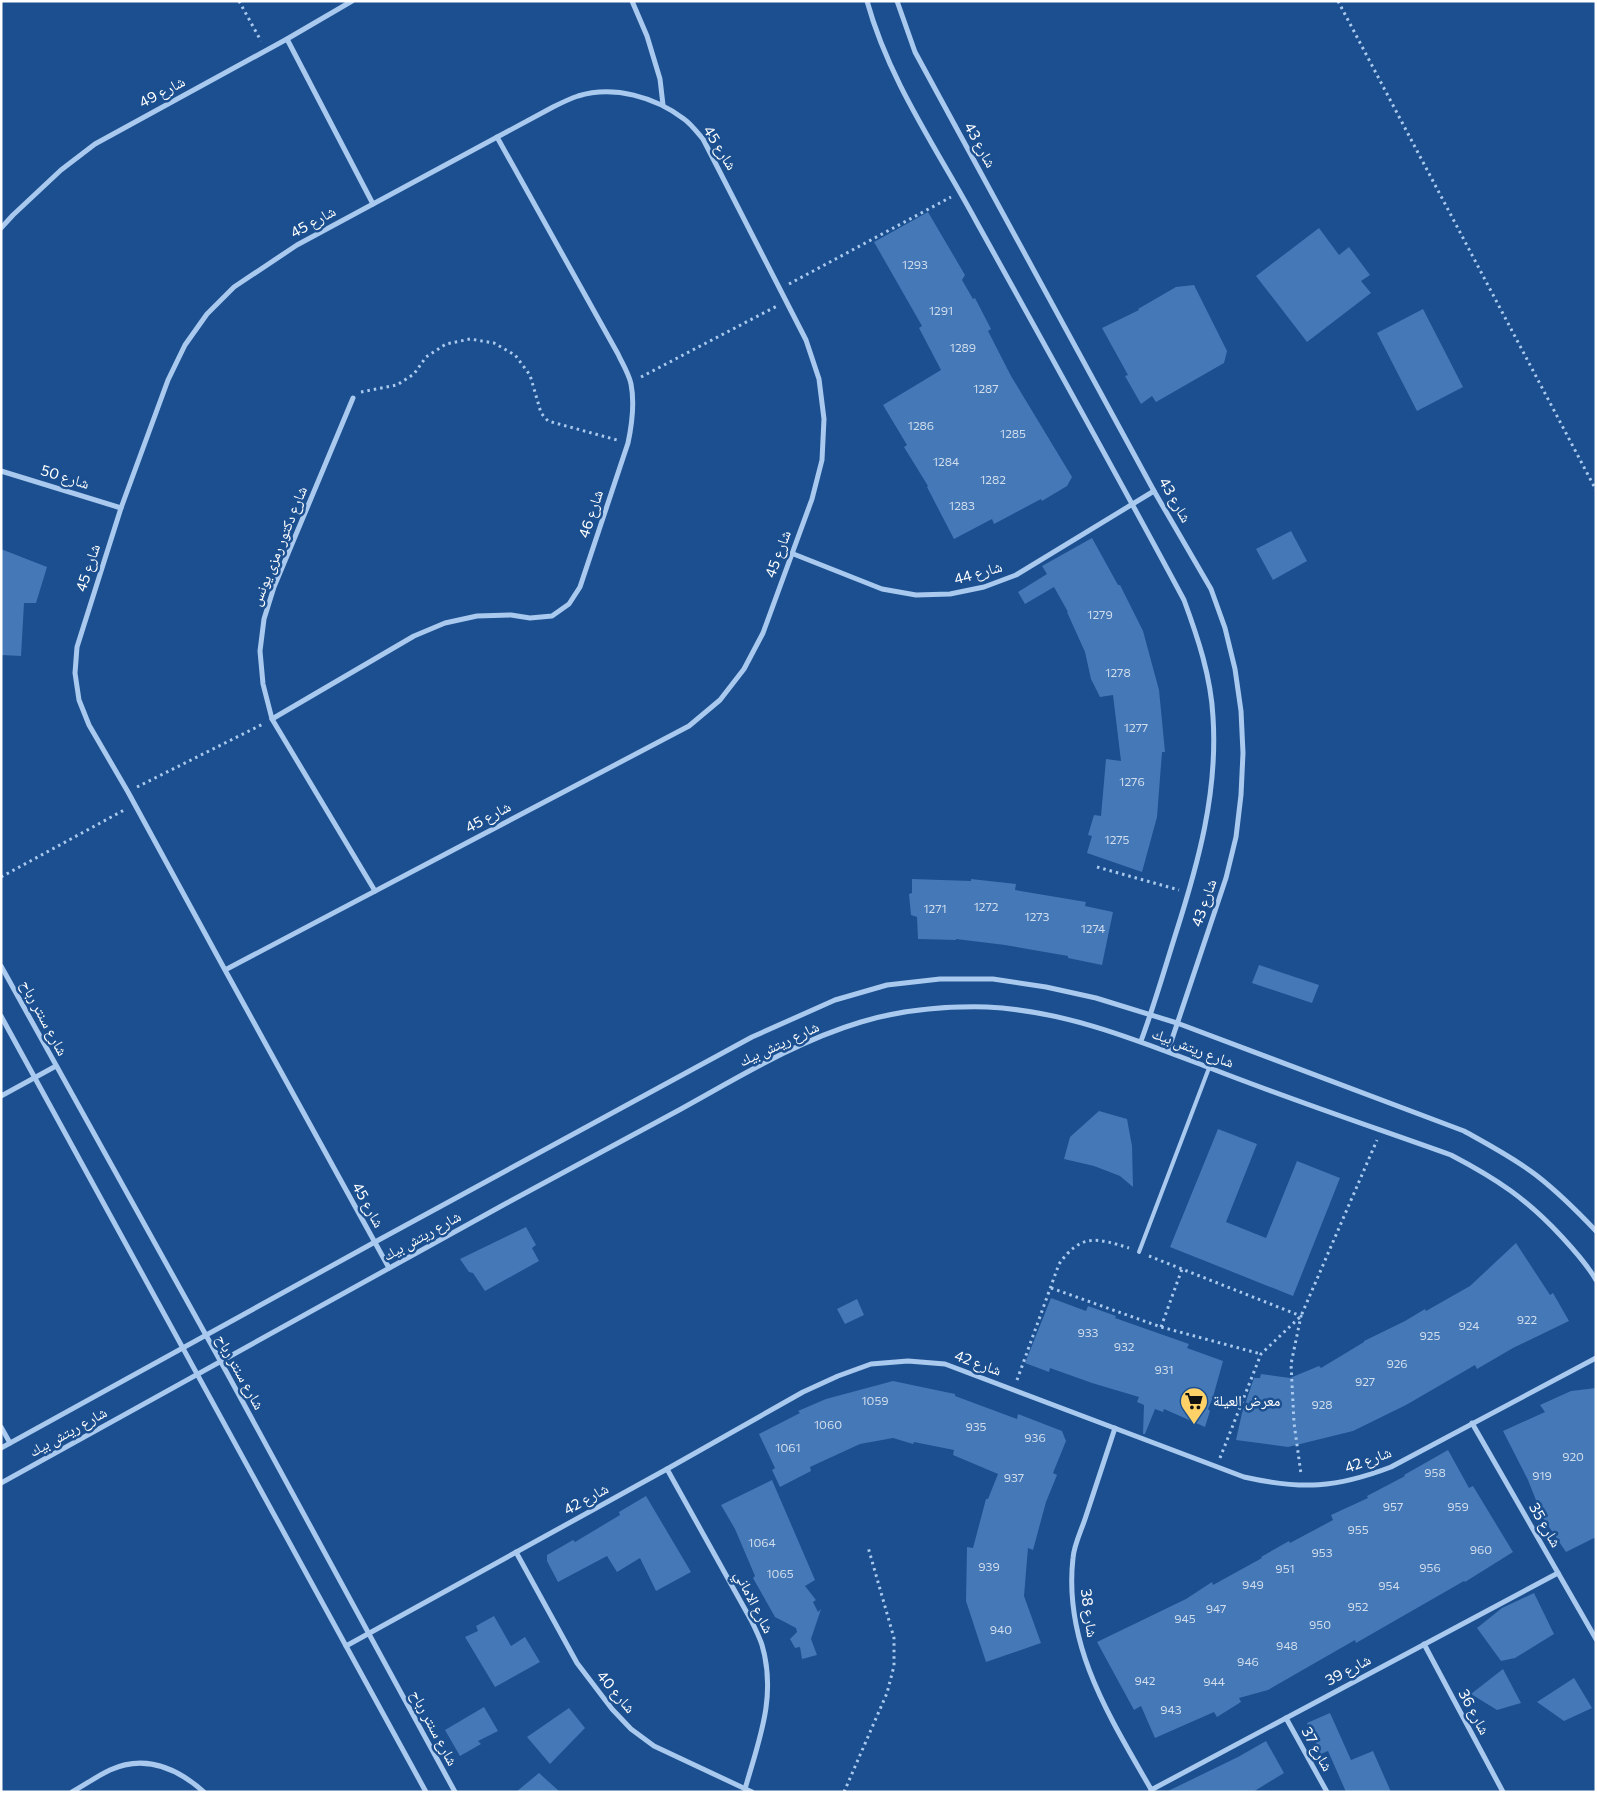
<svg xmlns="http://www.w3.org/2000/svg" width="1597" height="1793" font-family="Commissioner,'Noto Naskh Arabic',sans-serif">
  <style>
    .building { fill: #4478b7 }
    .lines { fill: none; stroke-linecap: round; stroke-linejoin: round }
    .path { stroke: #a9c9ee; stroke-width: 3; stroke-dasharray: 2.5 4; stroke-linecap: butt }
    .lane { stroke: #a9c9ee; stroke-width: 4 }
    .street { stroke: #a9c9ee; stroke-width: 5 }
    .labels { text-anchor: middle; stroke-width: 5; stroke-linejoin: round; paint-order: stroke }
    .number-label { font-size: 12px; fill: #d0dded }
    .street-label { font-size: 15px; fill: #fff; stroke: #1b4f8f }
    .poi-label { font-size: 15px; fill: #fff; stroke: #1b4f8f; text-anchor: start }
  </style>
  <rect width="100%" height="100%" fill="#1b4f8f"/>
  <g class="building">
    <polygon points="928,212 965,275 962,280 973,299 975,298 991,329 988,331 1011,376 1072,477 1067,486 1042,501 1041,499 994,524 992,519 954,539 927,487 928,486 904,447 907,445 883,405 941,370 919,328 922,326 874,242"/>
    <polygon points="1319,228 1339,255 1349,247 1370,275 1361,281 1371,293 1307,342 1256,276"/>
    <polygon points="1194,285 1227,351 1224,363 1156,402 1152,396 1141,404 1125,376 1128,375 1102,328 1139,310 1138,309 1176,287"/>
    <polygon points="1423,309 1463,387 1417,411 1377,333"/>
    <polygon points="1291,531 1307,561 1273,580 1256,549"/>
    <polygon points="1092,538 1118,585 1120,585 1143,631 1159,690 1165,752 1162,752 1157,817 1142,872 1087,853 1092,836 1088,835 1094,815 1101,816 1106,759 1121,761 1113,695 1100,697 1091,679 1085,652 1067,612 1068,612 1054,587 1025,604 1018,592 1047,574 1042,566"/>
    <polygon points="1,549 47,567 36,603 24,603 21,656 1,655"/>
    <polygon points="912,879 971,881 971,879 1016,884 1015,890 1086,902 1085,906 1113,912 1102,965 1068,958 1068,956 1005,945 956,939 956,940 918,939 917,917 911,915 909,894 912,893"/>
    <polygon points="1259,965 1319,985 1312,1003 1252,983"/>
    <polygon points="1099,1111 1127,1119 1132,1146 1133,1187 1120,1176 1094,1166 1064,1159 1070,1137"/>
    <polygon points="1218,1129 1257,1144 1226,1222 1266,1238 1297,1161 1340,1178 1293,1296 1170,1247"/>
    <polygon points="526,1227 536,1245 532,1248 539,1261 485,1291 473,1273 469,1272 460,1259"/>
    <polygon points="1516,1243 1550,1295 1553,1293 1569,1321 1513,1348 1477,1369 1475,1365 1406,1405 1353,1431 1288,1447 1236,1440 1242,1413 1254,1378 1260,1378 1261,1374 1290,1378 1319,1366 1321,1368 1364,1342 1364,1341 1405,1321 1425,1309 1426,1311 1470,1286"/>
    <polygon points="1051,1298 1086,1311 1088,1306 1116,1316 1115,1318 1189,1344 1187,1348 1223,1361 1213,1397 1208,1409 1210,1411 1205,1427 1164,1409 1163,1412 1155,1409 1145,1434 1143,1434 1144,1405 1137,1402 1139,1397 1092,1383 1050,1368 1049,1372 1025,1363"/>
    <polygon points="857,1299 864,1315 845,1324 837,1309"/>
    <polygon points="893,1381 955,1394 955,1396 1017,1419 1018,1414 1062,1431 1066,1441 1053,1473 1057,1475 1046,1502 1033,1550 1028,1548 1024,1596 1041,1643 986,1662 966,1601 967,1547 973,1548 986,1499 988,1499 998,1474 953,1455 954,1450 914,1442 913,1444 893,1438 860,1444 810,1467 811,1471 780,1487 772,1470 775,1468 759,1434 800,1413 798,1411 826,1399"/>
    <polygon points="1596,1388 1596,1537 1566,1552 1543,1518 1528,1480 1503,1431 1545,1412 1540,1405 1571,1391"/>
    <polygon points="1448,1450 1469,1488 1473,1486 1513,1552 1465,1582 1464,1581 1356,1643 1355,1640 1268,1690 1239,1698 1241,1702 1217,1717 1214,1712 1155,1738 1141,1706 1134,1710 1097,1642 1186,1599 1212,1582 1213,1585 1262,1558 1261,1557 1289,1541 1290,1543 1333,1520 1331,1515 1368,1498 1367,1496 1405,1476 1404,1475"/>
    <polygon points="772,1480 815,1580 805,1586 816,1600 813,1602 818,1612 821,1609 811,1639 817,1655 802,1659 800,1647 795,1648 790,1639 797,1632 796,1628 775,1617 753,1578 755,1576 735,1529 721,1505"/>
    <polygon points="646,1496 691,1572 656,1591 640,1558 617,1572 607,1556 558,1582 547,1561 547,1555 573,1540 575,1542 620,1515 619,1512"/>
    <polygon points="1534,1593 1554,1634 1515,1658 1501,1661 1477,1628 1502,1608"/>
    <polygon points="494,1616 511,1646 525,1637 540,1662 495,1687 465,1637 478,1631 476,1626"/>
    <polygon points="1503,1669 1521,1703 1497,1710 1471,1694"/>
    <polygon points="1574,1678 1592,1708 1564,1721 1537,1702"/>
    <polygon points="484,1707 498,1731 478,1741 481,1744 460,1756 445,1730"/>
    <polygon points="569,1708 585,1728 550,1764 527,1737"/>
    <polygon points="1330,1713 1351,1760 1373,1751 1391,1792 1346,1792 1328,1751 1321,1754 1307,1723"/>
    <polygon points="1266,1741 1284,1773 1253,1792 1166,1792 1238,1757"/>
    <polygon points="539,1773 560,1792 516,1792"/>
  </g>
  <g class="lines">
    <g class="path">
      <polyline points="239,1 261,41"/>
      <polyline points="1338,1 1596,490"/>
      <polyline points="789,284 951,197"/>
      <polyline points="641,377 777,306"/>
      <polyline points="361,392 397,385 414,374 426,357 446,344 470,339 494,343 515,355 530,375 541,413 548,421 617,440"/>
      <polyline points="137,787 263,724"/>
      <polyline points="1097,867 1179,890"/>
      <polyline points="1,877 126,809"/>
      <polyline points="1149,1256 1301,1316 1291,1364 1294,1423 1301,1474"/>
      <polyline points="1051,1288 1161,1327 1261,1354"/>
      <polyline points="1161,1327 1182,1269"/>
      <path d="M 1017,1380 L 1059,1264 C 1081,1233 1097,1238 1129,1248"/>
      <polyline points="1220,1458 1261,1354 1301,1316 1377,1140"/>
      <polyline points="844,1792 887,1693 894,1666 894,1638 868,1547"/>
    </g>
    <polyline class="lane" points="1139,1252 1209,1068"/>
    <g class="street">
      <polyline points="632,1 647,36 660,79 663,105"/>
      <path d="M 867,1 C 889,81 937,149 976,221 C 1046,347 1116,473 1184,600 C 1198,638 1211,677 1213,717 C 1218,793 1198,864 1175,936 C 1164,971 1154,1006 1141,1041"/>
      <polyline points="897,1 915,52 1154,491 1211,589 1225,628 1235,669 1241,711 1243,753 1241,795 1236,837 1226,878 1168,1051"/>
      <polyline points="287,39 373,204"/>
      <polyline points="1,228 13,215 61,170 95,144 287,39 352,1"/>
      <polyline points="353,398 274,587 264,619 260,651 263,684 272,719 375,891"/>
      <polyline points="1,471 121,508"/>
      <polyline points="791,553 882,589 916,595 950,594 984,587 1016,575 1154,491"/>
      <path d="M 272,719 L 414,636 L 445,623 L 477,616 L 511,615 L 530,618 L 552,616 L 569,604 L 580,587 L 628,443 C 632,424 635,404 631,384 C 629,374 622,363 618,354 L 497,137"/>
      <polyline points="1,966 227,1373 455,1792"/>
      <path d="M 225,970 L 128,792 L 89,725 L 79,700 L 75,673 L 77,647 L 121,508 L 168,380 L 185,345 L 207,314 L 234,287 L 297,245 L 553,107 C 561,103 569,99 578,96 C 614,85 655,97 684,119 C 691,124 697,132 703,139 L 806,340 L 819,379 L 824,419 L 822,460 L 812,499 L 763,633 L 744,669 L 720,700 L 689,726 L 225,970 L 389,1268"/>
      <polyline points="1,1016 426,1792"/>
      <polyline points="1,1096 56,1066"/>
      <polyline points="1472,1423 1596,1639"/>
      <polyline points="1,1427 10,1443"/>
      <path d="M 1115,1428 C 1105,1458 1095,1489 1085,1519 C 1081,1531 1074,1545 1073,1558 C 1063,1646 1111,1719 1152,1791"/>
      <path d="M 1,1448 L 375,1242 L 752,1037 L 835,1000 L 887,985 L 940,979 L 993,979 L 1046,987 L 1096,998 L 1177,1023 L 1464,1131 C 1489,1145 1514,1158 1536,1175 C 1558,1192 1577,1211 1596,1231"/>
      <path d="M 667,1469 L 751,1620 C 755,1628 759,1636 762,1645 C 777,1696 759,1740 745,1789"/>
      <path d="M 1,1483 C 170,1391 337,1296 505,1204 C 564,1172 622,1141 681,1109 C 739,1077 797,1041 861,1022 C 901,1010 946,1006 987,1007 C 1066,1011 1137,1040 1210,1068 C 1289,1099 1370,1126 1451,1155 C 1497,1179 1527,1199 1562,1237 C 1574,1250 1587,1264 1596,1280"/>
      <polyline points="516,1552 577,1663 612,1709 631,1729 654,1746 752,1792"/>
      <polyline points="1424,1644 1503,1792"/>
      <path d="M 346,1646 L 667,1469 L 803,1392 L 838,1376 L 871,1364 L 908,1361 L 945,1364 L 1244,1477 C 1302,1490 1336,1488 1391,1467 L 1596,1358"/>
      <polyline points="1286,1718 1327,1792"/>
      <polyline points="1151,1790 1558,1573"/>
      <path d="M 72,1792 C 85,1785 97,1776 110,1770 C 145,1754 177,1768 204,1792"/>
    </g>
  </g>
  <defs>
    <g id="supermarket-pin" transform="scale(1.4375)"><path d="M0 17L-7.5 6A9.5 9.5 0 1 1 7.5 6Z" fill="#ffd166" stroke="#1b4f8f"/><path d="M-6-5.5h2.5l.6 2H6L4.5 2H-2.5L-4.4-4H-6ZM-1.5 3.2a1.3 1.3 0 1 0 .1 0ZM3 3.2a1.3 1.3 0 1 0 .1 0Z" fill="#111"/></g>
  </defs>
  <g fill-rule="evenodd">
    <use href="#supermarket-pin" x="1194" y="1401"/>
  </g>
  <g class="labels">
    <g class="number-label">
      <text x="915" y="269">1293</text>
      <text x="941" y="315">1291</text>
      <text x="963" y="352">1289</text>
      <text x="986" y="393">1287</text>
      <text x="921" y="430">1286</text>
      <text x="1013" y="438">1285</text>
      <text x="946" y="466">1284</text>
      <text x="993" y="484">1282</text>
      <text x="962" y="510">1283</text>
      <text x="1100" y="619">1279</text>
      <text x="1118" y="677">1278</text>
      <text x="1136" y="732">1277</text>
      <text x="1132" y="786">1276</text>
      <text x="1117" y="844">1275</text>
      <text x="986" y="911">1272</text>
      <text x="935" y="913">1271</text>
      <text x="1037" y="921">1273</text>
      <text x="1093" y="933">1274</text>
      <text x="1527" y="1324">922</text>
      <text x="1469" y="1330">924</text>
      <text x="1088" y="1337">933</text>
      <text x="1430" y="1340">925</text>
      <text x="1124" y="1351">932</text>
      <text x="1397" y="1368">926</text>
      <text x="1164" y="1374">931</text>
      <text x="1365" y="1386">927</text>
      <text x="875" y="1405">1059</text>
      <text x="1322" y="1409">928</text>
      <text x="828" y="1429">1060</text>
      <text x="976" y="1431">935</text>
      <text x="1035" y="1442">936</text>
      <text x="788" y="1452">1061</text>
      <text x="1573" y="1461">920</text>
      <text x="1435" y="1477">958</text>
      <text x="1542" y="1480">919</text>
      <text x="1014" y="1482">937</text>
      <text x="1393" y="1511">957</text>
      <text x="1458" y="1511">959</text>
      <text x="1358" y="1534">955</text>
      <text x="762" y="1547">1064</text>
      <text x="1481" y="1554">960</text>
      <text x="1322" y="1557">953</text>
      <text x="989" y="1571">939</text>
      <text x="1430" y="1572">956</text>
      <text x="1285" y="1573">951</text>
      <text x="780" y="1578">1065</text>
      <text x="1253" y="1589">949</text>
      <text x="1389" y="1590">954</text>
      <text x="1358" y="1611">952</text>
      <text x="1216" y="1613">947</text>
      <text x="1185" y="1623">945</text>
      <text x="1320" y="1629">950</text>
      <text x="1001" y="1634">940</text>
      <text x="1287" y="1650">948</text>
      <text x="1248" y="1666">946</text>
      <text x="1145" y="1685">942</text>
      <text x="1214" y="1686">944</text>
      <text x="1171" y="1714">943</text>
    </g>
    <g class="street-label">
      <text transform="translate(162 92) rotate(-28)" y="5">شارع 49</text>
      <text transform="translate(980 145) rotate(61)" y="5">شارع 43</text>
      <text transform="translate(720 148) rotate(58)" y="5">شارع 45</text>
      <text transform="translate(313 222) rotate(-29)" y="5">شارع 45</text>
      <text transform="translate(65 477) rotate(17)" y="5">شارع 50</text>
      <text transform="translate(1175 500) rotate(60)" y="5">شارع 43</text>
      <text transform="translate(591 514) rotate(-72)" y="5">شارع 46</text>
      <text transform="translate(279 546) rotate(-68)" y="5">شارع دكتور رمزى يونس</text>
      <text transform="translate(778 554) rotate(-70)" y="5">شارع 45</text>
      <text transform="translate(88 568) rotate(-72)" y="5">شارع 45</text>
      <text transform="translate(978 573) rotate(-16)" y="5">شارع 44</text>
      <text transform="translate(488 817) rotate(-28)" y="5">شارع 45</text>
      <text transform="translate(1204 903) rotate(-71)" y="5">شارع 43</text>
      <text transform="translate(44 1018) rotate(62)" y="5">شارع سنتر رباح</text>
      <text transform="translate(779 1044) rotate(-25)" y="5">شارع ريتش بيك</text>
      <text transform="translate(1193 1048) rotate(21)" y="5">شارع ريتش بيك</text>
      <text transform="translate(368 1205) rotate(61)" y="5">شارع 45</text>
      <text transform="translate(422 1236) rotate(-29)" y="5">شارع ريتش بيك</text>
      <text transform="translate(978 1363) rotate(20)" y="5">شارع 42</text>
      <text transform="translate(240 1372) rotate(61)" y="5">شارع سنتر رباح</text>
      <text transform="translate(68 1432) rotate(-29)" y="5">شارع ريتش بيك</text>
      <text transform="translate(1368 1460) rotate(-20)" y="5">شارع 42</text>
      <text transform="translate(586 1499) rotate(-29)" y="5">شارع 42</text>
      <text transform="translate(1545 1525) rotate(60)" y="5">شارع 35</text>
      <text transform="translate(754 1602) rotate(63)" y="5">شارع الاماني</text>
      <text transform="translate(1089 1613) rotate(82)" y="5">شارع 38</text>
      <text transform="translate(1348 1670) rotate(-28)" y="5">شارع 39</text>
      <text transform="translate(616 1692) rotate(50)" y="5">شارع 40</text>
      <text transform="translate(1474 1712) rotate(62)" y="5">شارع 36</text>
      <text transform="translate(434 1728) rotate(62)" y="5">شارع سنتر رباح</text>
      <text transform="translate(1317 1749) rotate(61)" y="5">شارع 37</text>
    </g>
    <g class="poi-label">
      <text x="1213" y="1406">معرض العيلة</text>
    </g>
  </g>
  <rect width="1597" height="1793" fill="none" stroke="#ffffff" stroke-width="5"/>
</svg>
